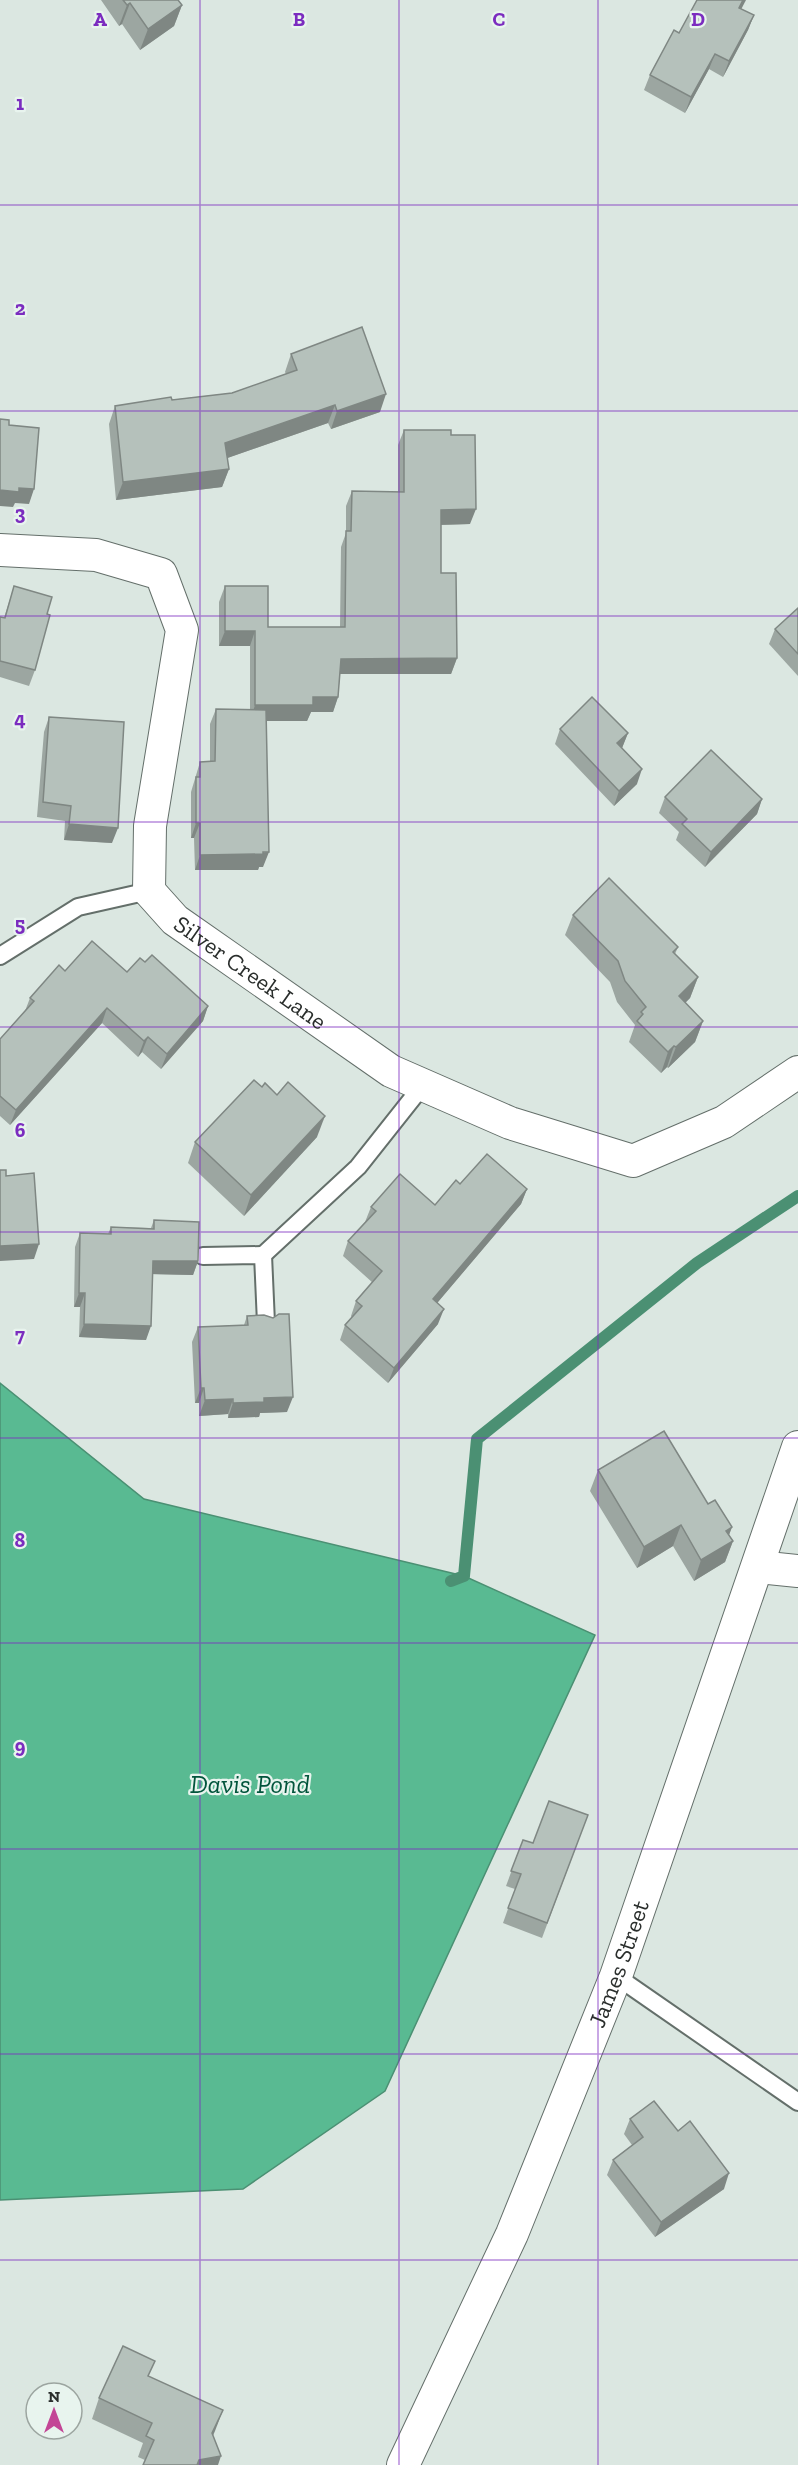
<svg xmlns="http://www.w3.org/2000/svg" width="798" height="2465" font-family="'Zilla Slab',serif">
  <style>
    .water { fill: #59ba92; stroke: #4b9073; stroke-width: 1.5 }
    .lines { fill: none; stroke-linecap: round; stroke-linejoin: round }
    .stream { stroke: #4b9073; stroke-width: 12 }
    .lane-casing { stroke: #646f6a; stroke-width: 20 }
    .street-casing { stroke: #646f6a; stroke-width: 34 }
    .lane { stroke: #fff; stroke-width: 16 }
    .street { stroke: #fff; stroke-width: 32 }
    .wall { fill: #9ca6a1 }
    .shaded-wall { fill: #7f8783 }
    .building { fill: #b5c1bb; stroke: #7f8783; stroke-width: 1.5 }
    .grid { fill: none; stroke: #7b2cbf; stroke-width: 1.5; stroke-opacity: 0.55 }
    .labels { text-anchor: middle; stroke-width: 4.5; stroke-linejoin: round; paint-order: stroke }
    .street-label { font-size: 24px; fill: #2a2e2c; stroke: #e8f4ee }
    .water-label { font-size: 26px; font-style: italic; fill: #02553c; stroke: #e8f4ee }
    .grid-label { font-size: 20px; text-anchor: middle; font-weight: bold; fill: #7b2cbf; stroke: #e8f4ee; stroke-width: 4.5; stroke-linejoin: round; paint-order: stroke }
  </style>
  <rect width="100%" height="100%" fill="#dbe7e1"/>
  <polygon class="water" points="0,1383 144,1499 464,1576 595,1635 385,2091 243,2189 0,2200"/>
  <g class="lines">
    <polyline class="stream" points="451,1581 464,1576 477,1439 697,1263 798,1196"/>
    <g class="lane-casing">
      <g id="lane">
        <polyline points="0,956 78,907 149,891"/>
        <polyline points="263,1255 358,1167 423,1085"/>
        <polyline points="203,1256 263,1255 266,1323"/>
        <polyline points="616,1976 798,2102"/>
      </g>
    </g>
    <g class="street-casing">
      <g id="street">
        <path id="s1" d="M 0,550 L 96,555 L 161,574 L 182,630 L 150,826 L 149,891 L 175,920 L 391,1071 L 510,1123 L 633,1161 L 724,1122 L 798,1072"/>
        <polyline points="758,1567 798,1571"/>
        <path id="s2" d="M 403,2465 L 512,2234 L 616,1976 L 798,1447"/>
      </g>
    </g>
    <use href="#lane" class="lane"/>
    <use href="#street" class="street"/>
  </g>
  <g class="wall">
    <polygon points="101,0 178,0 182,5 174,26 140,50 122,24 119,26"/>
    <polygon points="741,9 754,15 748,30 723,77 709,69 685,113 644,90 650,75 679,33"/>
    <polygon points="291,354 380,412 331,429 328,423 227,458 229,469 222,487 116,500 109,424 115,406 232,393 286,374 285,372"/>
    <polygon points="404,430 451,435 470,524 441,525 441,573 457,658 451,674 340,674 338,697 333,712 311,712 307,721 267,721 263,867 259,867 258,870 195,870 194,838 191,838 191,792 200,762 210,762 210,724 216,709 250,709 250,646 219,646 219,602 225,586 268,627 340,627 341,547 346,533 346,506 352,491 398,492 398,445"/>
    <polygon points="14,586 47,614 35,670 29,686 0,677 0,617 4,618"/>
    <polygon points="798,608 798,676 769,644 775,629"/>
    <polygon points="49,717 112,843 64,840 65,821 37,817 44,732"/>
    <polygon points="560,729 628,733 622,748 637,784 614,806 555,744"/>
    <polygon points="665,797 762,799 757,814 705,867 676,840 679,832 659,813"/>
    <polygon points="573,915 678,947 675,954 698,977 690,998 685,1003 703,1021 695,1042 668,1068 667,1067 661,1073 629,1042 635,1025 617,1002 610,982 565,935"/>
    <polygon points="145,962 208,1006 203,1021 161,1069 142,1052 138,1057 102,1023 10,1125 0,1116 0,1039 25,1011 30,998 65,971 127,972"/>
    <polygon points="317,1137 244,1216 188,1163 195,1142"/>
    <polygon points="460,1184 527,1189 521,1204 437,1303 438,1324 388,1383 340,1340 345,1325 352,1318 351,1316 356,1301 373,1283 343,1256 348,1241 365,1222 371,1207 435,1205"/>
    <polygon points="154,1220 198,1261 193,1275 153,1274 146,1340 79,1337 80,1307 74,1307 75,1247 80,1233 108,1234 111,1227 151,1228"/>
    <polygon points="247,1316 287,1412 260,1413 259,1417 228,1418 228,1414 199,1416 199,1403 195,1403 192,1342 198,1327 244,1325"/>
    <polygon points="598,1470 708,1504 732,1527 729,1535 733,1541 725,1562 694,1581 673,1546 637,1568 590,1491"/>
    <polygon points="588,1815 542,1938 503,1923 515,1889 506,1886 523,1840 533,1843"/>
    <polygon points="630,2119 678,2131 724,2189 655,2237 607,2175 613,2160 632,2145 624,2134"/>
    <polygon points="149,2377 223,2410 145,2460 138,2457 143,2443 92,2419 99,2398"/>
  </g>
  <g class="shaded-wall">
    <polygon points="743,0 746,0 734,23 739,8"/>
    <polygon points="130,3 122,24 119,26 127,5"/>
    <polygon points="182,5 174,26 140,50 148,29"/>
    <polygon points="754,15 748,30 723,77 729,61"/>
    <polygon points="715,54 709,69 685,113 691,97"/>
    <polygon points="386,394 380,412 331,429 337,411"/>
    <polygon points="335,405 328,423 219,461 225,443"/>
    <polygon points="229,469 222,487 116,500 123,482"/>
    <polygon points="19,488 34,489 29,504 15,503 13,507 0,506 0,490"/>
    <polygon points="476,509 470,524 435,525 441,510"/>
    <polygon points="225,631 255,631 250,646 219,646"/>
    <polygon points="457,658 451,674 335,674 341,659"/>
    <polygon points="313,697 338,697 333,712 311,712 307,721 250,721 255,705"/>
    <polygon points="628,733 622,748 617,743"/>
    <polygon points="642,769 637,784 614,806 619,791"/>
    <polygon points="762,799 757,814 705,867 711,852"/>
    <polygon points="196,823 200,823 194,838 191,838"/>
    <polygon points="69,824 118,828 112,843 64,840"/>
    <polygon points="269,852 263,867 259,867 258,870 195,870 200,855"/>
    <polygon points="698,977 690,998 671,1017 679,996"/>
    <polygon points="208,1006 203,1021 161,1069 167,1054"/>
    <polygon points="107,1008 102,1023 10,1125 16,1110"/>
    <polygon points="703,1021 695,1042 668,1068 676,1047"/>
    <polygon points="148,1037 142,1052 138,1057 144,1041"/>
    <polygon points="674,1046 667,1067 661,1073 668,1052"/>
    <polygon points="325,1116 317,1137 244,1216 251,1195"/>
    <polygon points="527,1189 521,1204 427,1315 433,1299"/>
    <polygon points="39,1244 34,1259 0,1261 0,1246"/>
    <polygon points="153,1261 198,1261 193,1275 148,1274"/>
    <polygon points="79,1293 85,1293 80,1307 74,1307"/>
    <polygon points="444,1309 438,1324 388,1383 394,1368"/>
    <polygon points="84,1324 151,1326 146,1340 79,1337"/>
    <polygon points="201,1388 204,1388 199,1403 195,1403"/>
    <polygon points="293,1397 287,1412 260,1413 259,1417 228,1418 233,1403 264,1398"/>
    <polygon points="233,1399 228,1414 199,1416 205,1400"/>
    <polygon points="681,1525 673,1546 637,1568 644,1547"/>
    <polygon points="732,1527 725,1545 733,1541 725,1562 694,1581 701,1560 726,1531"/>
    <polygon points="729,2173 724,2189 655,2237 661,2222"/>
    <polygon points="223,2410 215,2431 205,2454 212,2433"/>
    <polygon points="221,2456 218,2465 197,2465 199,2460"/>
  </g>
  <g class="building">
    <polygon points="123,0 178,0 182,5 148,29 130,3 127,5"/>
    <polygon points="697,0 743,0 739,8 754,15 729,61 715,54 691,97 650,75 674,30 679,33"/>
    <polygon points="362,327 386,394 337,411 335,405 225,443 229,469 123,482 115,406 171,397 172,400 232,393 297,370 291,354"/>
    <polygon points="0,419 9,420 9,425 39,428 34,489 19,488 19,492 0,490"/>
    <polygon points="404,430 451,430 451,435 475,435 476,509 441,510 441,573 456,573 457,658 341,659 338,697 313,697 313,705 255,705 255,631 225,631 225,586 268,586 268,627 345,627 346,531 351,531 352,491 404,492"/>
    <polygon points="14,586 52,597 47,614 50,615 35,670 0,661 0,617 5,618"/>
    <polygon points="798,608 798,654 775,629"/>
    <polygon points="592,697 628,733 617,743 642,769 619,791 560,729"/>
    <polygon points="216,709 266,710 269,852 263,852 263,854 200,855 200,823 196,823 196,777 200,777 200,762 215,761"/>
    <polygon points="49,717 124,722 118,828 69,824 71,806 43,802"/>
    <polygon points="711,750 762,799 711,852 682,824 687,819 665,797"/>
    <polygon points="609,878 678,947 673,952 698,977 679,996 703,1021 676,1047 674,1046 668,1052 637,1021 643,1014 641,1012 646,1007 625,981 618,961 573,915"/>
    <polygon points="92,941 127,972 140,958 145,962 152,955 208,1006 167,1054 148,1037 144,1041 107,1008 16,1110 0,1096 0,1039 34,1001 30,998 59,965 65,971"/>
    <polygon points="254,1080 262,1087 265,1083 277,1095 288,1082 325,1116 251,1195 195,1142"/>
    <polygon points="487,1154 527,1189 433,1299 444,1309 394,1368 345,1325 362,1306 356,1301 382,1271 348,1241 376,1211 371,1207 400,1174 435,1205 456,1180 460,1184"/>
    <polygon points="0,1170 6,1170 6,1176 34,1173 39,1244 0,1246"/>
    <polygon points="154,1220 199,1222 198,1261 153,1261 151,1326 84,1324 85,1293 79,1293 80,1233 111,1234 111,1227 154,1229"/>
    <polygon points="279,1314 289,1314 293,1397 264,1398 264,1402 233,1403 233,1399 205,1400 204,1388 201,1388 198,1327 248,1325 247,1316 264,1315 273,1318"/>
    <polygon points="664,1431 708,1504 715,1500 732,1527 726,1531 733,1541 701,1560 681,1525 644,1547 598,1470"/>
    <polygon points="549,1801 588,1815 547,1923 508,1908 521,1874 511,1871 523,1840 533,1843"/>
    <polygon points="654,2101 678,2131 690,2121 729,2173 661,2222 613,2160 643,2137 630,2119"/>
    <polygon points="123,2346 155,2361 148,2376 223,2410 212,2433 221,2456 199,2460 197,2465 143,2465 154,2440 146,2436 152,2423 99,2398"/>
  </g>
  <path class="grid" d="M 200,0 L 200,2465M 399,0 L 399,2465M 598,0 L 598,2465M 0,205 L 798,205M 0,411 L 798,411M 0,616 L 798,616M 0,822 L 798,822M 0,1027 L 798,1027M 0,1232 L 798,1232M 0,1438 L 798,1438M 0,1643 L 798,1643M 0,1849 L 798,1849M 0,2054 L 798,2054M 0,2260 L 798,2260"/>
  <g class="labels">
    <g class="street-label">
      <text dy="8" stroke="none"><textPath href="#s1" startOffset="618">Silver Creek Lane</textPath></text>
      <text dy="8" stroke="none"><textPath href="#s2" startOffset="546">James Street</textPath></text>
    </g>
    <g class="water-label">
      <text x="250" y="1793">Davis Pond</text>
    </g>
  </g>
  <g class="grid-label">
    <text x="100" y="26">A</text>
    <text x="299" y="26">B</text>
    <text x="499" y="26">C</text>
    <text x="698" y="26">D</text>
    <text x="20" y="110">1</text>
    <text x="20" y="315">2</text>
    <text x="20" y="520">3</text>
    <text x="20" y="726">4</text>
    <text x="20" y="931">5</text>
    <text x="20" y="1137">6</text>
    <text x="20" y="1342">7</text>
    <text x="20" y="1547">8</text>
    <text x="20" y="1753">9</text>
  </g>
  <g transform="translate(54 2411)"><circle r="28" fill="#e8f4ee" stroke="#9ca5a0" stroke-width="1.5"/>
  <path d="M0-4.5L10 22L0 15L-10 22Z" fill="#c34696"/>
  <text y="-9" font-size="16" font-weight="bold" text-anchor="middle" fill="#2a2e2c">N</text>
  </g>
</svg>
